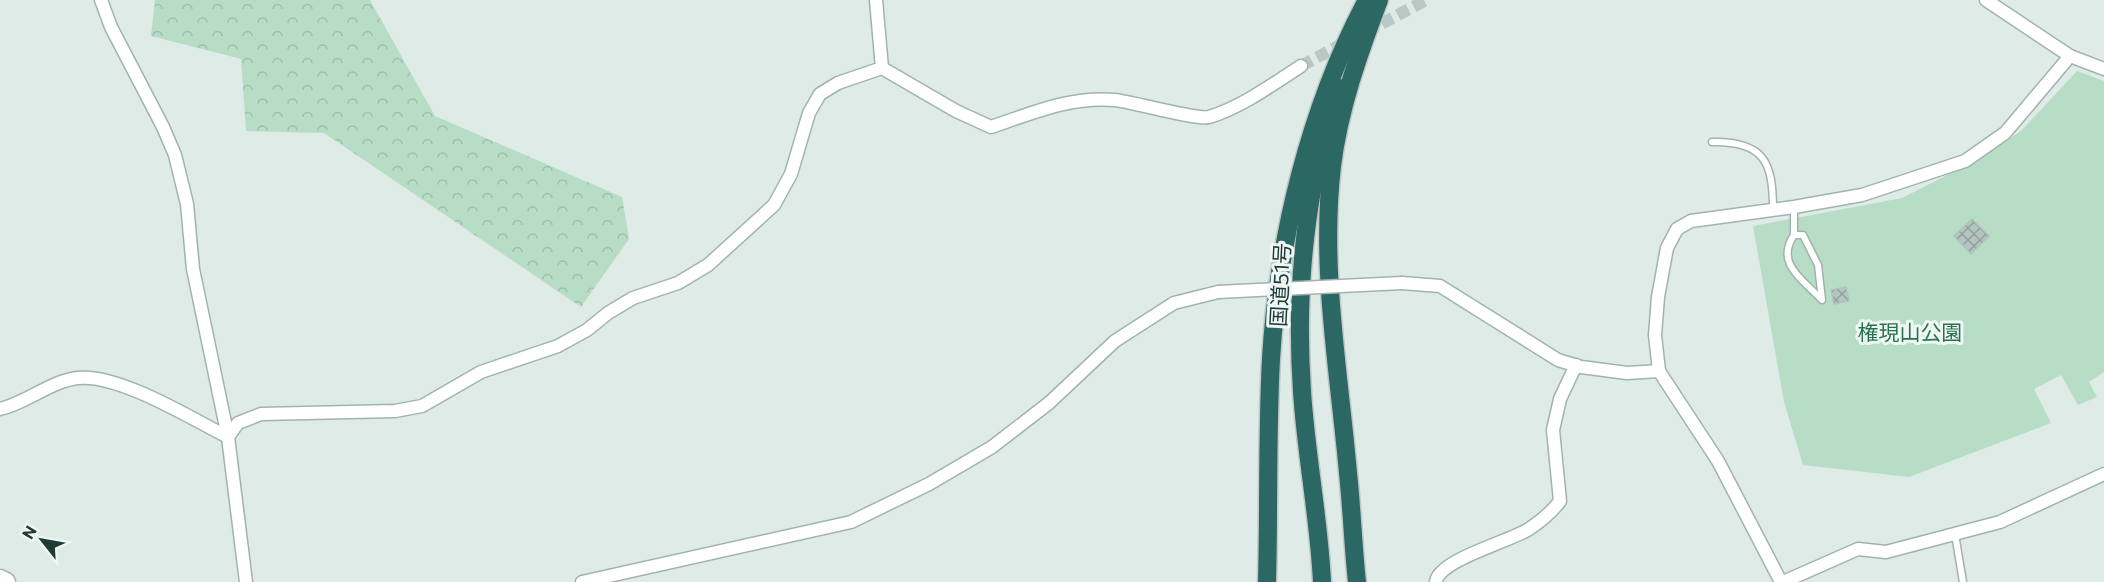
<svg xmlns="http://www.w3.org/2000/svg" width="2104" height="582" font-family="Commissioner,'Noto Sans JP',sans-serif">
  <style>
    .forest { fill: url(#forest-crowns) }
    .park { fill: #b7ddc6 }
    .building { fill: url(#building-cross-hatch); stroke: #b1c4bf; stroke-width: 1.5 }
    .lines { fill: none; stroke-linecap: round; stroke-linejoin: round }
    .street-tunnel { stroke: #b9c8c4; stroke-width: 12; stroke-dasharray: 12 6; stroke-linecap: butt }
    .lane-casing { stroke: #a2b3af; stroke-width: 9 }
    .street-casing { stroke: #a2b3af; stroke-width: 15 }
    .secondary-casing { stroke: #9eb7b1; stroke-width: 21 }
    .highway-casing { stroke: #c1c8c7; stroke-width: 21 }
    .lane { stroke: #fff; stroke-width: 6 }
    .street { stroke: #fff; stroke-width: 12 }
    .secondary { stroke: #fff; stroke-width: 18 }
    .highway { stroke: #2b6763; stroke-width: 18 }
    .street-bridge-casing { stroke: #a2b3af; stroke-width: 15; stroke-linecap: butt }
    .street-bridge { stroke: #fff; stroke-width: 12 }
    .labels { text-anchor: middle; stroke-width: 6; stroke-linejoin: round; paint-order: stroke }
    .street-label { font-size: 21px; fill: #203b37; stroke: #eff7f4 }
    .park-label { font-size: 21px; fill: #29724f; stroke: #eff7f4 }
  </style>
  <defs>
    <pattern id="forest-crowns" width="20" height="18" patternUnits="userSpaceOnUse" patternTransform="scale(1.5)"><rect width="20" height="18" fill="#b7ddc6"/><path d="M2 6a3 3 0 1 1 6 0M12 15a3 3 0 1 1 6 0" fill="none" stroke="#9dbfab"/></pattern>
    <pattern id="building-cross-hatch" width="8" height="8" patternUnits="userSpaceOnUse" patternTransform="scale(1.5)"><rect width="8" height="8" fill="#b4c5c0"/><path d="M0 0l8 8M0 8l8-8" fill="none" stroke="#92a19d"/></pattern>
  </defs>
  <rect width="100%" height="100%" fill="#dfebe7"/>
  <polygon class="forest" points="155,0 370,0 435,116 622,197 629,239 581,307 324,133 246,131 241,59 151,36"/>
  <polygon class="park" points="2077,71 2104,81 2104,372 2089,382 2097,397 2078,405 2061,375 2034,389 2051,423 1909,477 1803,465 1784,402 1753,226 1902,198 1981,158 2021,131"/>
  <g class="building">
    <polygon points="1972,219 1989,236 1971,254 1954,236"/>
    <polygon points="1846,287 1849,301 1834,304 1831,290"/>
  </g>
  <g class="lines">
    <g class="street-tunnel">
      <polyline points="1366,32 1426,0"/>
      <polyline points="1301,66 1348,41"/>
    </g>
    <g class="lane-casing">
      <g id="lane">
        <path d="M 1712,142 C 1765,141 1773,163 1773,210"/>
        <polyline points="1794,235 1794,207"/>
        <path d="M 1821,299 C 1802,279 1775,263 1794,235 L 1803,235 L 1818,265 L 1822,300"/>
        <polyline points="1955,534 1963,582"/>
      </g>
    </g>
    <g class="street-casing">
      <g id="street">
        <polyline points="101,0 111,27 163,127 175,155 187,204 193,269 228,437 246,582"/>
        <polyline points="876,0 882,68"/>
        <polyline points="1986,0 2070,56 2104,69"/>
        <polyline points="1402,283 1440,286 1558,360 1581,367 1627,373 1659,371"/>
        <path d="M 0,409 C 27,403 50,381 78,378 C 118,373 192,419 228,437"/>
        <path d="M 228,437 L 238,423 L 261,414 L 395,411 L 422,406 L 481,372 L 558,346 L 587,330 L 608,313 L 633,298 L 678,283 L 708,265 L 774,205 L 791,174 L 809,113 L 820,94 L 838,83 L 882,68 L 956,111 L 991,127 C 1032,113 1071,96 1115,100 C 1133,102 1197,120 1209,117 C 1242,107 1273,84 1301,66"/>
        <polyline points="582,582 851,522 929,484 992,447 1049,403 1115,341 1174,303 1218,292"/>
        <path d="M 1436,582 C 1438,560 1511,541 1529,529 C 1541,521 1552,512 1560,501 L 1553,430 L 1560,399 L 1576,365"/>
        <polyline points="1781,582 1718,461 1659,371 1655,335 1658,297 1667,248 1677,229 1691,221 1794,207 1862,195 1965,161 2005,133 2070,56"/>
        <polyline points="1783,582 1858,549 1886,552 2000,522 2104,474"/>
      </g>
    </g>
    <g class="secondary-casing">
      <polyline id="secondary" points="0,579 6,582"/>
    </g>
    <g class="highway-casing">
      <g id="highway">
        <path d="M 1267,582 C 1269,508 1267,433 1271,359 C 1278,238 1310,107 1367,0"/>
        <path d="M 1322,582 C 1319,518 1306,455 1302,391 C 1295,290 1305,184 1339,88"/>
        <path d="M 1357,582 C 1353,546 1352,510 1348,473 C 1339,371 1320,269 1332,166 C 1339,109 1359,53 1379,0"/>
      </g>
    </g>
    <use href="#lane" class="lane"/>
    <use href="#street" class="street"/>
    <use href="#secondary" class="secondary"/>
    <use href="#highway" class="highway"/>
    <g class="street-bridge-casing">
      <polyline id="street-bridge" points="1218,292 1402,283"/>
    </g>
    <use href="#street-bridge" class="street-bridge"/>
  </g>
  <g class="labels">
    <g class="street-label">
      <text transform="translate(1281 285) rotate(-87)" y="7">国道51号</text>
    </g>
    <g class="park-label">
      <text x="1910" y="340">権現山公園</text>
    </g>
  </g>
  <g transform="translate(42 540) rotate(301)" stroke="#eff7f4" stroke-width="4.5" paint-order="stroke">
  <path d="M0-4.5L10 22L0 15L-10 22Z" fill="#203b37"/>
  <text y="-9" font-size="16" font-weight="bold" text-anchor="middle" fill="#203b37">N</text>
  </g>
</svg>
